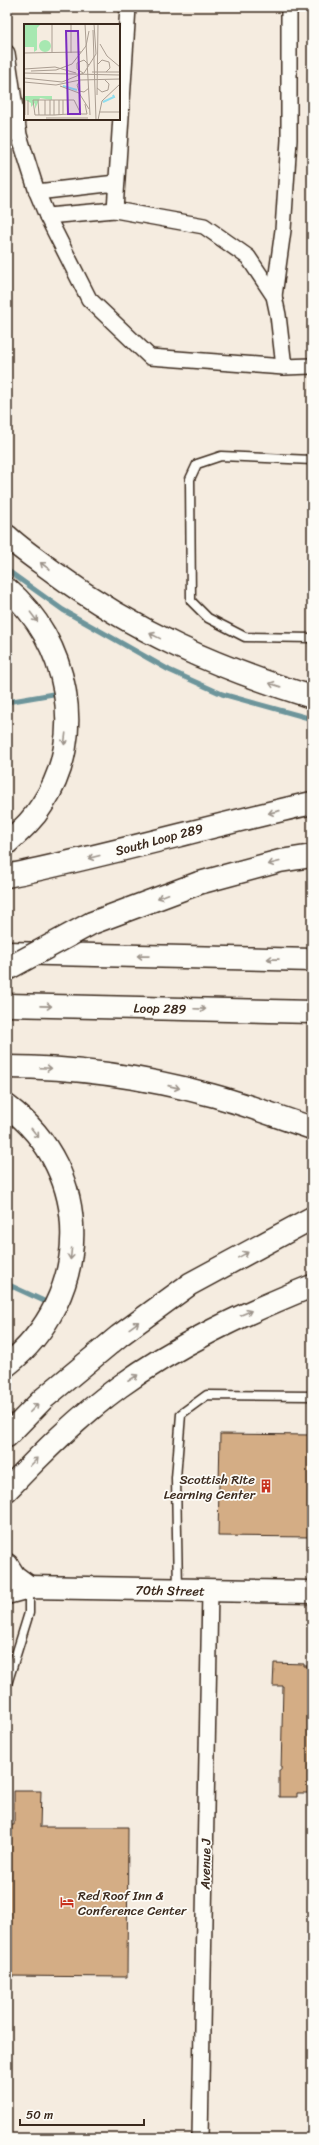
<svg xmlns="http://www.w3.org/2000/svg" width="319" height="2145" font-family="Sriracha,sans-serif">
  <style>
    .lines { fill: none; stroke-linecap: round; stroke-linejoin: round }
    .stream { stroke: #6d959b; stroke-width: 5 }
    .building { fill: #d4ad85; stroke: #3b2a1e }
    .lane-casing { stroke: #3b2a1e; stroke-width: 11 }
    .street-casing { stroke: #3b2a1e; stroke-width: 18 }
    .secondary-casing { stroke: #3b2a1e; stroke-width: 25 }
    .highway-casing { stroke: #3b2a1e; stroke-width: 25 }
    .lane { stroke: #fdfcf7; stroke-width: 8 }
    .street { stroke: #fdfcf7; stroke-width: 15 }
    .secondary { stroke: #fdfcf7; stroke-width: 22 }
    .highway { stroke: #fdfcf7; stroke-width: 22 }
    .highway-bridge-casing { stroke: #3b2a1e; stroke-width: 25; stroke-linecap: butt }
    .highway-bridge { stroke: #fdfcf7; stroke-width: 22 }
    .oneway { stroke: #9c938a }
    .labels { text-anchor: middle; stroke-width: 3.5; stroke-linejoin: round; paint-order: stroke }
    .street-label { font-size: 13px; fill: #3b2a1e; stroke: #fdfcf7 }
    .poi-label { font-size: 13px; fill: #3b2a1e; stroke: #fdfcf7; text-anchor: end }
    .inset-river { fill: none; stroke: #8fddee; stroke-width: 2 }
    .inset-road { fill: none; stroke: #ab9e92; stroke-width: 1 }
    .view { fill: #7b2cbf; fill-opacity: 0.15; stroke: #7b2cbf; stroke-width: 2 }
    .inset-edge { fill: none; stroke: #3b2a1e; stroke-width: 2 }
  </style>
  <rect width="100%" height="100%" fill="#f5ece0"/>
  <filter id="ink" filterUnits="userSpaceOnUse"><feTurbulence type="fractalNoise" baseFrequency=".025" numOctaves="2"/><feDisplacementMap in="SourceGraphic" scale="8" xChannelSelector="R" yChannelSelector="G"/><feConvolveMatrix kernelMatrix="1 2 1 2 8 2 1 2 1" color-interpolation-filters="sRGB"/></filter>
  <g filter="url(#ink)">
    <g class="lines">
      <g class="stream">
        <polyline points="7,570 63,610 169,670 222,694 312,719"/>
        <polyline points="7,702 53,694"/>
        <polyline points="7,1284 44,1301"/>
      </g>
    </g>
    <g class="building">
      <polygon points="220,1434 312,1435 312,1537 218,1536"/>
      <polygon points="274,1663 304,1664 304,1666 312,1666 312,1793 297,1793 297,1797 279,1797 279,1770 281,1770 283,1686 273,1686"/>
      <polygon points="14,1791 41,1791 40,1827 128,1827 127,1977 7,1976 7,1825 14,1825"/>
    </g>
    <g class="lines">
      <g class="lane-casing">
        <g id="lane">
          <polyline points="7,137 19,135"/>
          <polyline points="312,460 221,456 197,464 190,479 191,601 208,618 245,637 312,638"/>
          <polyline points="178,1590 176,1478 181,1414 207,1395 312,1396"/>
          <polyline points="7,1684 29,1613 29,1588"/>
        </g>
      </g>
      <g class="street-casing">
        <g id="street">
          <polyline points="7,53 19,135 37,192 47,216 89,299 150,357 284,367 312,366"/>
          <polyline points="37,192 116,183"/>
          <polyline points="115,210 128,7"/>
          <polyline points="47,216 115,210 204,226 248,257 274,296 278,315 284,367"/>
          <polyline points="274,296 283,230 289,140 289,7"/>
          <polyline points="200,2138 210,1591"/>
        </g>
      </g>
      <g class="secondary-casing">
        <g id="secondary">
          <path d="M 7,536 C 22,550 39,561 55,573 C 135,632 218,668 312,697"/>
          <path d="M 7,589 C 68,640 88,737 42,805 C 33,820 20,831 7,843"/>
          <path d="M 7,876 C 109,855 210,826 312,803"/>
          <path d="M 7,1067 C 76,1067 144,1077 211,1095 C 245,1104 278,1117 312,1128"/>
          <path d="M 7,1106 C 96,1172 92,1298 7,1365"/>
          <path d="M 7,1490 C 42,1453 78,1417 119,1387 C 178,1344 245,1313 312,1286"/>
          <polyline points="7,1565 14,1576 29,1587"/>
          <polyline points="7,1593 29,1587 312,1592"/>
        </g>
      </g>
      <g class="highway-casing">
        <g id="highway">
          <polyline points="199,883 280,861 312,856"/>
          <polyline points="7,953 312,960"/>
          <polyline points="7,1005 312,1012"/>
          <polyline points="7,1436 43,1399 119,1336 190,1284 312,1218"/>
        </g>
      </g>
      <use href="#lane" class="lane"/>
      <use href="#street" class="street"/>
      <use href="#secondary" class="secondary"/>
      <use href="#highway" class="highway"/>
      <g class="highway-bridge-casing">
        <polyline id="highway-bridge" points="7,969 92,923 199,883"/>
      </g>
      <use href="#highway-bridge" class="highway-bridge"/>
    </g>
    <defs><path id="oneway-shaft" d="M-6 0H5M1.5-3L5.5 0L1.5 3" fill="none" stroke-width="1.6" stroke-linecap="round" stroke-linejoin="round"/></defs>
    <g class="oneway">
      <use href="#oneway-shaft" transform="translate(45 566) rotate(-143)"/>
      <use href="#oneway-shaft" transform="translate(34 617) rotate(53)"/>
      <use href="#oneway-shaft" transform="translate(155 636) rotate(-154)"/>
      <use href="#oneway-shaft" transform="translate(275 685) rotate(-162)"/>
      <use href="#oneway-shaft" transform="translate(65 739) rotate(97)"/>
      <use href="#oneway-shaft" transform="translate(274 812) rotate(167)"/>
      <use href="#oneway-shaft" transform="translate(94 857) rotate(165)"/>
      <use href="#oneway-shaft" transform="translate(274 863) rotate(165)"/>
      <use href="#oneway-shaft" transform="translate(163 896) rotate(159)"/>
      <use href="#oneway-shaft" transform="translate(143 956) rotate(-179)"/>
      <use href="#oneway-shaft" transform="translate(273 959) rotate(-179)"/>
      <use href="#oneway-shaft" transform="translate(46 1006) rotate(1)"/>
      <use href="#oneway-shaft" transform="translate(200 1009) rotate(2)"/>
      <use href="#oneway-shaft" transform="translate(46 1068) rotate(3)"/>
      <use href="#oneway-shaft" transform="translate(174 1087) rotate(13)"/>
      <use href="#oneway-shaft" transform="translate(35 1133) rotate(51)"/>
      <use href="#oneway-shaft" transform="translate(71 1254) rotate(96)"/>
      <use href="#oneway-shaft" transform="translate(243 1255) rotate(-29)"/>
      <use href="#oneway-shaft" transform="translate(246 1313) rotate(-23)"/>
      <use href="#oneway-shaft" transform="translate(134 1325) rotate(-36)"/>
      <use href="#oneway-shaft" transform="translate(133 1378) rotate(-33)"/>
      <use href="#oneway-shaft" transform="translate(34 1408) rotate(-46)"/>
      <use href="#oneway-shaft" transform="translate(34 1462) rotate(-45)"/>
    </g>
  </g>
  <defs>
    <g id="building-bare" transform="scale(1.08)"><path d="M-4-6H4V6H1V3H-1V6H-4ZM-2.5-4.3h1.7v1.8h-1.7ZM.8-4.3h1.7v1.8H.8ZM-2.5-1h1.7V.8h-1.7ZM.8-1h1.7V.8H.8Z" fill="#c8321e" stroke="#fdfcf7" stroke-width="2.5" paint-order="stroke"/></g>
    <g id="hotel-bare" transform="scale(1.08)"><path d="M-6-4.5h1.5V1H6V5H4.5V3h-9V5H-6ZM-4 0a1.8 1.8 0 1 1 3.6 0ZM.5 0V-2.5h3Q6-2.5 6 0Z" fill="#c8321e" stroke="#fdfcf7" stroke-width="2.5" paint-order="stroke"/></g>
  </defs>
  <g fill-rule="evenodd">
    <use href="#building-bare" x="266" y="1486"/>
    <use href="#hotel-bare" x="67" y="1902"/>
  </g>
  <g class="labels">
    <g class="street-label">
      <text transform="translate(159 839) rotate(-15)" y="5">South Loop 289</text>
      <text transform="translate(160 1008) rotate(1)" y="5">Loop 289</text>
      <text transform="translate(170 1590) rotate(1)" y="5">70th Street</text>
      <text transform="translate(205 1864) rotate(-89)" y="5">Avenue J</text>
    </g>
    <g class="poi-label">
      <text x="255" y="1484">Scottish Rite<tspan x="255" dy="15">Learning Center</tspan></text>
      <text x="78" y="1900" text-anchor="start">Red Roof Inn &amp;<tspan x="78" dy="15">Conference Center</tspan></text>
    </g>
  </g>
  <g transform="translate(24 24)">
    <rect width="96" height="96" fill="#f5ece0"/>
    <path d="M 17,0 L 13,4 L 13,26 L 10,28 L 10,23 L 0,23 L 0,1 ZM15 22a6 6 0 1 1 12 0a6 6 0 1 1-12 0ZM 0,72 L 28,72 L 28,76 L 16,74 L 11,85 L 11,79 L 7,83 L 7,79 L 1,76 Z" fill="#a7e8b1"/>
    <path class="inset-river" d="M 39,62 L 53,66M 79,78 L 90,73 L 89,71"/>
    <path class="inset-road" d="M 61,0 L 66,91M 69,6 L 72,96M 76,20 L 83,32 L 96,43M 0,29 L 57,28M 28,29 L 28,0M 47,29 L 47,0M 74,40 L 78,36 L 85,38 L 86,44 L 82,48M 0,45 L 31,43 L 52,49M 7,47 L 32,46 L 48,40 L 62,22 L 65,7M 68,48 L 96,48M 0,49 L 96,51M 59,49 L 53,45 L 53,39 L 60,36 L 65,41M 0,54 L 38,58 L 60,49 L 72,30 L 70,0M 56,57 L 53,61 L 55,67 L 60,68 L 65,64M 0,58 L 32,61 L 56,56 L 96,55M 36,62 L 55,69 L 65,85M 73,64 L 78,68 L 84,66 L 85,60 L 81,56M 73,71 L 74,0M 4,76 L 4,91M 14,76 L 15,91M 21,76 L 21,91M 26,76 L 26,91M 30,76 L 30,91M 35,76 L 35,91M 75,88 L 96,88M 39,90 L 39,76M 57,90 L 50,76 L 9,76 L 11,91 L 30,91 L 45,90 L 63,90 L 61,80M 1,91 L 1,76M 22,94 L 64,94M 74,96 L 78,77 L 96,60"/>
    <path class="view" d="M 42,7 L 54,7 L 56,90 L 44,90 Z"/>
    <rect width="96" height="96" class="inset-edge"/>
  </g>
  <rect width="319" height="2145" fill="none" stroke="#fdfcf7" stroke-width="24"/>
  <rect x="12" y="12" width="295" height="2121" fill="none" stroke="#3b2a1e" stroke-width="1.5" filter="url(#ink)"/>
  <path d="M20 2119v6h124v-6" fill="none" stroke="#3b2a1e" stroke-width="2"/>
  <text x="26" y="2119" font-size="12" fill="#3b2a1e" stroke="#fdfcf7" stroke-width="3" paint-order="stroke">50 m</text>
</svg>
